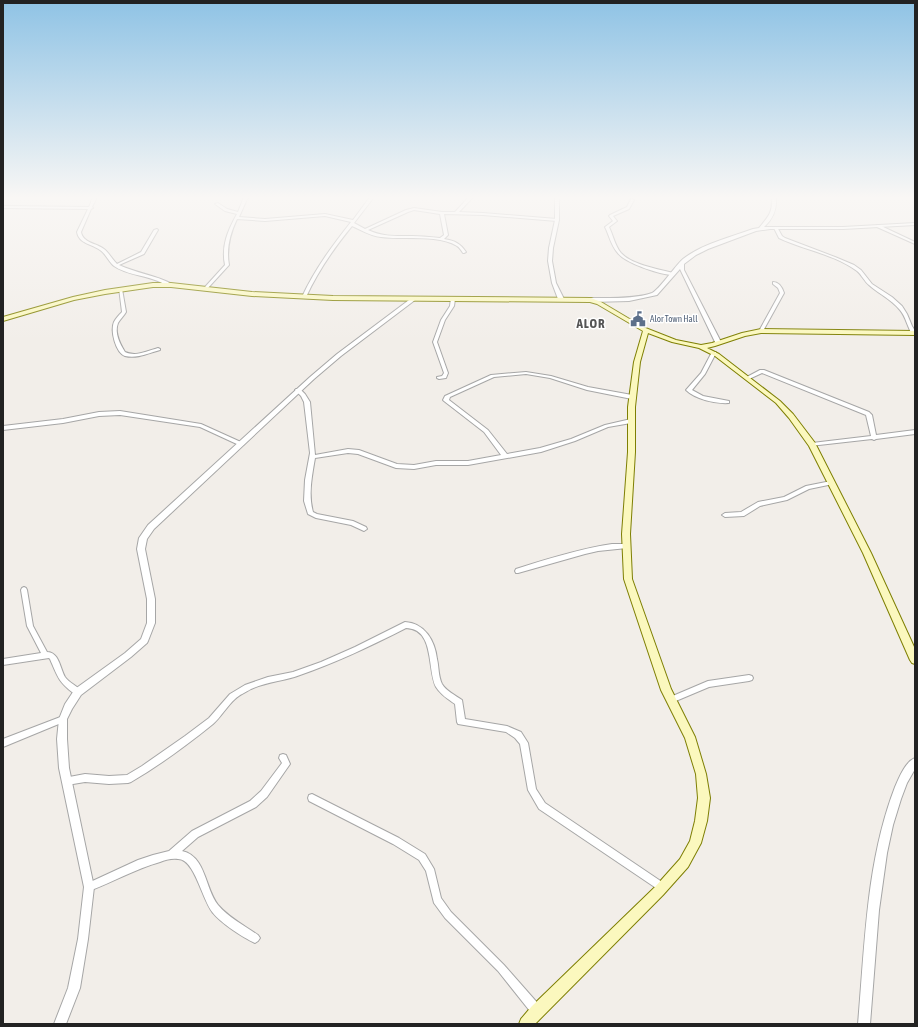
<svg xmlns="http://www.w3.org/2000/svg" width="918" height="1027" font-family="'Asap Condensed',sans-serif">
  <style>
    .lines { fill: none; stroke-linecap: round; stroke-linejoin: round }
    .minor-casing { stroke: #a6a6a6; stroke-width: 2 }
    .tertiary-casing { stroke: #a6a6a6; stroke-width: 2 }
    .secondary-casing { stroke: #7e7f03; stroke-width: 2 }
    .minor { fill: #fff; fill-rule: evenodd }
    .tertiary { fill: #fff; fill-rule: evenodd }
    .secondary { fill: #fbf8be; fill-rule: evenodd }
    .labels { text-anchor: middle; stroke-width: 3; stroke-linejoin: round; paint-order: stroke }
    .far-service-label { font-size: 9px; fill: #4e5e75; stroke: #fff; text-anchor: start }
    .far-district-label { font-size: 13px; font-weight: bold; letter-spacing: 1px; fill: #555; stroke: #fff }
  </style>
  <rect width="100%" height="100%" fill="#f2eee9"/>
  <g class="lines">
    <g class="minor-casing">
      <g id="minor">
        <path d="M 93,197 L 97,197 L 92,207 L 93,208 L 91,209 L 81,232 C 83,243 96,243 104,249 C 109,253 112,259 117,264 L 141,252 L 154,230 L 157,229 L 158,230 L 144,254 L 119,265 C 136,273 155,275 172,284 L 172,286 C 167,286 161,282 155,280 C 142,275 125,274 114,266 C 109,262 106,254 100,250 C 92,244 79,244 77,232 L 88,209 L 3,208 L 3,206 L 89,207 Z"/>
        <path d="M 244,197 L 248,197 L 239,217 L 265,219 L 325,214 L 353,220 L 370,197 L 374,197 L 354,223 L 365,229 L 406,210 L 414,208 L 442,212 L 455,212 L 469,197 L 473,197 L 459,212 L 483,213 L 557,219 L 559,220 L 557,221 L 483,215 L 444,214 L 448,235 L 444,239 C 455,241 460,243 466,252 L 464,253 L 463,253 C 461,250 459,247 457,246 C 438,234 402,240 381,237 C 371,236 361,230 352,226 C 334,248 318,271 306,297 L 304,298 L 302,297 C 315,269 332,246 351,222 L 325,216 L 265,221 L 237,219 C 230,234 226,248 229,265 L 207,289 L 205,289 L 205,287 L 225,265 C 221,246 228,230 237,214 L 225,211 L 215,204 L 218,203 L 227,209 L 238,212 ZM 414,210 L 440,214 L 444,235 L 440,238 C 431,237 421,236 412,236 C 397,236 382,237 368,230 L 408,212 Z"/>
        <path d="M 631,199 L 634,200 L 629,209 L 613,216 L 617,221 L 609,227 C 613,235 615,246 621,253 C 632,265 659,269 673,273 L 673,275 C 661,275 624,263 617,252 C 611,245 609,235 605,227 L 613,221 L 609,216 L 610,215 L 627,207 Z"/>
        <polygon points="877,225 879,225 915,242 915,244 877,227"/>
        <path d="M 775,227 L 777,227 L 782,236 L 785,238 L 835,257 L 854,265 L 861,270 L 872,284 L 892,297 L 902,306 L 907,314 L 912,326 L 915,331 L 915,334 L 912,334 C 907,326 906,317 900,310 C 891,299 879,294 869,285 C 864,281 862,275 857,271 C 834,254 804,250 779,238 L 774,228 Z"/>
        <path d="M 773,282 C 779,282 782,287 784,293 L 763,331 L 761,332 L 759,331 L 780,293 L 778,288 L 773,284 Z"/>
        <path d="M 119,288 L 122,289 L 126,312 C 124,316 120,319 118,323 C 114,333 120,344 125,352 C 136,357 147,351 158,348 L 160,349 L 160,350 C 149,353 137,359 125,356 C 116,353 110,331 114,322 C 116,318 119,315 122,312 Z"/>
        <polygon points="451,298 455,299 454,306 445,320 437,342 448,373 446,378 439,379 437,378 437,377 442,376 444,373 433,342 441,320 450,306"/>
        <path d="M 712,352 L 716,352 L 716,353 L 705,374 L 692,390 L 703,396 L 729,401 L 729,403 C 716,404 695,399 686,390 L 701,373 Z"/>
        <polygon points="760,370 764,370 869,412 872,415 876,435 915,430 915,434 876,439 874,440 872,439 810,446 809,445 812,443 871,436 866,415 762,373 749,379 747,379 745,378"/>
        <path d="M 526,372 L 551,376 L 588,387 L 632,395 L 635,397 L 632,399 L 587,390 L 550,378 L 526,374 L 494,377 L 450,397 L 449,400 L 488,430 L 507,454 L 540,448 L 571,439 L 605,425 L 631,419 L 634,421 L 631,423 L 608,427 L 575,441 L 541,452 L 468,465 L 436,465 L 414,469 L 396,468 L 358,454 L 348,453 L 315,458 C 312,476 308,494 313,512 L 317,514 L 353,521 L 366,527 L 367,529 L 364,531 L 351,525 L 316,518 L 308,514 L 304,501 L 305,480 L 310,453 L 304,402 L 301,396 L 295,390 L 296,389 L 300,389 L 305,394 L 310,402 L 315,455 L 348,449 L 359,450 L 397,464 L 414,465 L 436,461 L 468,461 L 501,455 L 484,432 L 444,401 L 443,400 L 445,396 L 491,375 Z"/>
        <polygon points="120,411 201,424 243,443 244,444 243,445 239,445 200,427 120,415 99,416 63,423 3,430 3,426 63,419 99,412"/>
        <polygon points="831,481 833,482 834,483 833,484 809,489 787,500 760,506 744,516 725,517 722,515 725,513 741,512 758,502 784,497 806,486"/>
        <path d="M 612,544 L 627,544 L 628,546 L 627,548 L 598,551 L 585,554 L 518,573 L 516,573 L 515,571 L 516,569 C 547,559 579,549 612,544 Z"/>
        <path d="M 24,587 L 26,588 L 27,590 L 33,626 L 47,652 C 59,652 60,668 65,677 C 69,683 78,686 82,692 L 81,694 C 76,695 75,694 72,692 C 58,681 57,675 50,659 L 49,658 L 3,665 L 3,659 L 41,653 L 27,626 L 21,590 L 22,588 Z"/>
        <path d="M 405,622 C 425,623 435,641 437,659 C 439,667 438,676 442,684 C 446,691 455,695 462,700 L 465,719 L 507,726 L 521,732 L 528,743 L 536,789 L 545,803 L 665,884 L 666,887 L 665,890 L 662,891 L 659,890 L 539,809 L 528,790 L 520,744 L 515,738 L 506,732 L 458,724 L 457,722 L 455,704 C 448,699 441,695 436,687 C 427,669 435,629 406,628 C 371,646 337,662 300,675 C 284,681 266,682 251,689 C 246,692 239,695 235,699 C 227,706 221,717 213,724 C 187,745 160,765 131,782 L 128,783 L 109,784 L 85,782 L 67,785 L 64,784 L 63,781 L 64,778 L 85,774 L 109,776 L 127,775 L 142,766 L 185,736 L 209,718 L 230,694 L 245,685 L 268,677 L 293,672 L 321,662 L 355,647 Z"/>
        <polygon points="749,675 752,676 753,678 752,680 749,681 709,687 671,703 668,702 667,700 668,698 708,681"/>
        <polygon points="63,716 66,717 67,719 66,721 3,747 3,739"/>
        <path d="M 283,754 L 286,755 L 290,764 L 267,797 L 256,807 L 198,837 L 182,851 C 206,856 205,889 218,905 C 229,918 245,926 258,935 L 260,938 L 258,941 L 255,943 C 242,937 221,923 213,913 C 202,900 195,859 178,859 C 172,858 165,860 160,862 C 135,869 113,882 89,891 L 86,890 L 85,887 L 86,884 L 138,860 L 153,855 L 169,851 L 192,831 L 250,801 L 261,791 L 282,763 L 279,758 L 280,755 Z"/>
        <polygon points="312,794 399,838 425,854 434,869 441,898 451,912 504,965 541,1007 542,1011 541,1015 537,1016 533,1015 498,971 445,918 434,903 426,871 419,860 393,844 309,801 308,798 309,795"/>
      </g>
    </g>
    <g class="tertiary-casing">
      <g id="tertiary">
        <polygon points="555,197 559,197 559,220 553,248 552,261 556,283 564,299 561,301 558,299 552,283 548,261 549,248 555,220"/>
        <path d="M 772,197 L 776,197 C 777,210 773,219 764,227 L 843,227 L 915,223 L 915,225 L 843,229 L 770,229 L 756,231 L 708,249 L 696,255 L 684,264 L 684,270 L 721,342 L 718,344 L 715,342 L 680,269 L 657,295 L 629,301 L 591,302 L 588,300 L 591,298 C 608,298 636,299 652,293 C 659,290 675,266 683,259 C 702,244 731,237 753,229 L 759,228 C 768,217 773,213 772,197 Z"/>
        <polygon points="413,297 415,298 415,300 341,356 314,379 154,529 147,539 145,549 155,599 155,623 148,641 147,643 131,657 81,695 72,709 67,719 67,739 69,768 94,887 88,939 80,988 66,1024 54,1024 68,988 78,939 84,887 59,768 57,739 59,719 65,704 75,689 125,653 141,639 147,623 147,599 137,549 139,538 148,525 310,377 337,354"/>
        <path d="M 915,758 L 915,769 L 907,783 L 901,799 L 893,825 L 887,853 L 879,910 L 870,1024 L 858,1024 C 865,945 866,862 895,787 C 899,778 905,762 915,758 Z"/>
      </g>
    </g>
    <g class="secondary-casing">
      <polygon id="secondary" points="153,283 171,283 252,292 333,296 591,298 601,302 643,327 676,340 701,345 712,343 742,333 761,329 915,331 915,335 761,333 745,336 715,346 707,348 719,354 780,401 793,414 815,443 871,553 915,649 915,664 912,663 910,660 863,553 809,446 789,418 776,403 715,356 699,348 672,342 648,333 640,362 635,407 635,452 630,534 632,579 671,689 695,737 706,774 710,798 707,821 701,843 688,867 663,895 535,1024 519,1024 521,1019 532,1006 655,887 680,859 690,841 695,821 698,798 696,774 685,738 661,690 624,579 622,534 628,452 628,407 634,362 643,331 597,304 590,302 333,300 252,296 171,287 153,287 105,294 74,300 3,321 3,317 73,297 105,290"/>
    </g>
    <use href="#minor" class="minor"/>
    <use href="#tertiary" class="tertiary"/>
    <use href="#secondary" class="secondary"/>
  </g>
  <linearGradient id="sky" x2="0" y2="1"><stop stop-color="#8fc3e5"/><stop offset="0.58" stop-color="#f9f7f5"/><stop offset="1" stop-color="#f9f7f5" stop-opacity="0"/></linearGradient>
  <rect width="918" height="341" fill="url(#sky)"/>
  <defs>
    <g id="civic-bare" transform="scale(1.2)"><path d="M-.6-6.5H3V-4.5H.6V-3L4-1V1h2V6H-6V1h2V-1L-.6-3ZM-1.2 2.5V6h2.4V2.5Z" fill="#5c6f8a" stroke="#fff" stroke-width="2.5" paint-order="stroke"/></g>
  </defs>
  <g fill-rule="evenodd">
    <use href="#civic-bare" x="638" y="319"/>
  </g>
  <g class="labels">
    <g class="far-service-label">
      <text x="650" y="322">Alor Town Hall</text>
    </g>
    <g class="far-district-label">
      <text x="591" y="328">ALOR</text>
    </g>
  </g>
  <rect width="918" height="1027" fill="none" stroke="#222222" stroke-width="8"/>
</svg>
